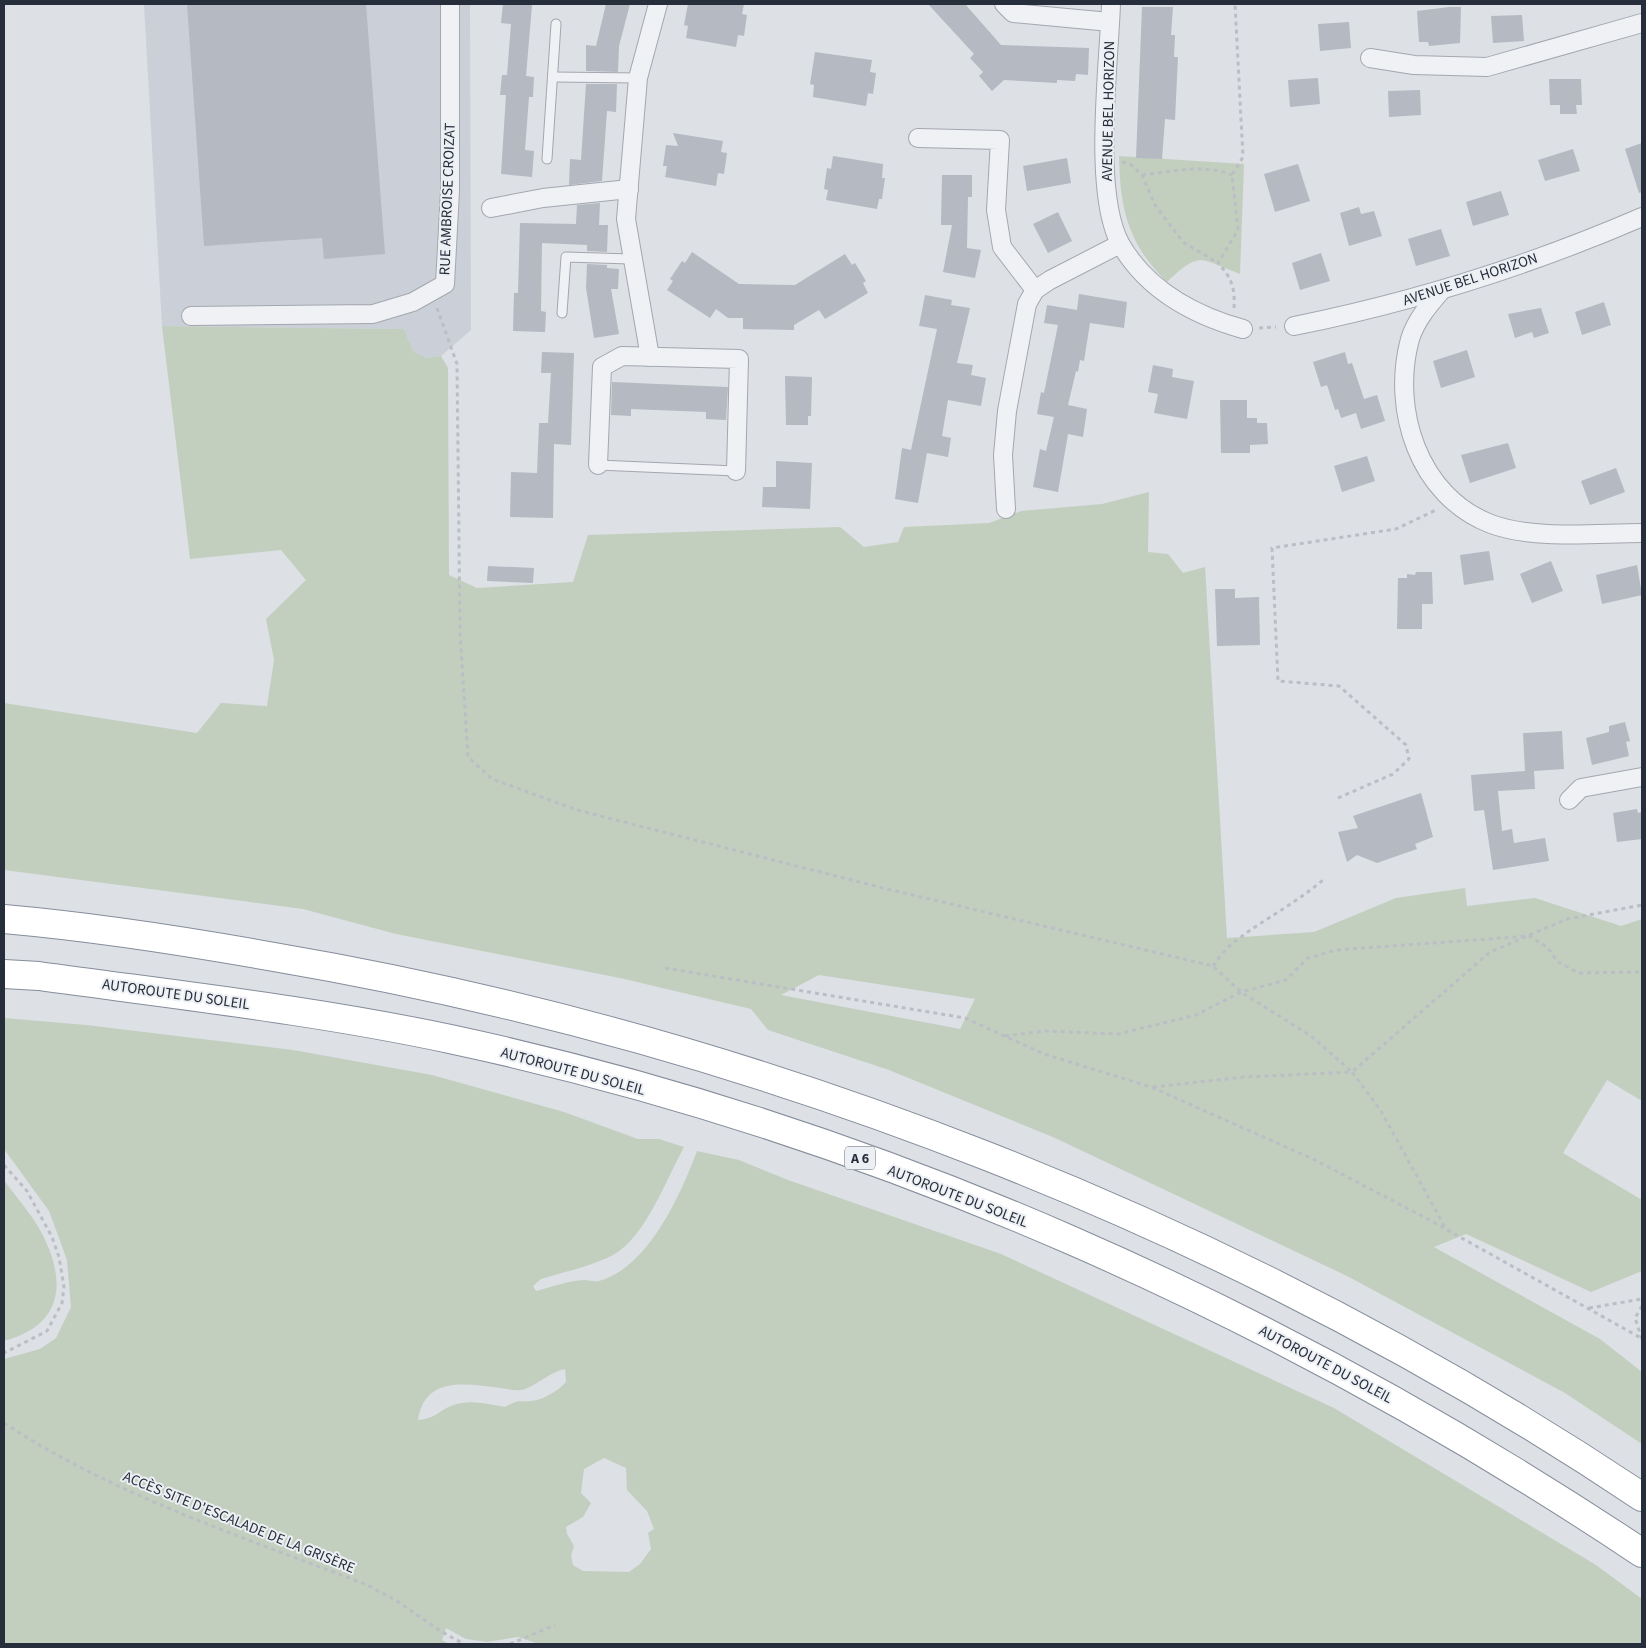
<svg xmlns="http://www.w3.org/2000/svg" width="1646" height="1648" font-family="'Source Sans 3',sans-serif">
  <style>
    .built { fill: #cbcfd7 }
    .green { fill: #c2cfbe; fill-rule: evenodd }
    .building { fill: #b4b9c2 }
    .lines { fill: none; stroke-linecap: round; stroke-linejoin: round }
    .lane-casing { stroke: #a3a7af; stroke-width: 11 }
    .street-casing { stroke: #a3a7af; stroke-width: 20 }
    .highway-casing { stroke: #858d9b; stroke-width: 30 }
    .path { stroke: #bbbec4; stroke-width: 3; stroke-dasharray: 4 4; stroke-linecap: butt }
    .lane { stroke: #eff1f4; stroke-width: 9 }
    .street { stroke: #eff1f4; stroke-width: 18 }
    .highway { stroke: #fff; stroke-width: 28 }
    .labels { text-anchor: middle; stroke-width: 4; stroke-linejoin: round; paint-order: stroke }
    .shield { fill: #eceff3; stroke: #626872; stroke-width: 1 }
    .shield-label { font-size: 14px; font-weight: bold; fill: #272e3b }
    .street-label { font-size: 15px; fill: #272e3b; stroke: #eceff3 }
  </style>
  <rect width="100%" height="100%" fill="#dde0e5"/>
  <polygon class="built" points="144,4 470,4 471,330 441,356 426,358 413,351 404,329 162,326"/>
  <g class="green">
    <path d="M 1119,156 L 1244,164 L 1240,274 C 1199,259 1201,250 1167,282 C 1128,244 1120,209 1119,156 Z"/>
    <path d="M 162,326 L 404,329 L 413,351 L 426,358 L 441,356 L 448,368 L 449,575 L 477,588 L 573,582 L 588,535 L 840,527 L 864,547 L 898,542 L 904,527 L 989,523 L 1021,511 L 1102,504 L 1149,492 L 1148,552 L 1168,554 L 1183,573 L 1205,567 L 1227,938 L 1314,932 L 1396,898 L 1465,888 L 1467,906 L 1535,898 L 1621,926 L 1642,919 L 1642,1101 L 1607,1080 L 1563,1153 L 1642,1200 L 1642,1271 L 1591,1292 L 1466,1234 L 1434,1247 L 1600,1339 L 1642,1372 L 1642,1444 L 1565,1393 L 1347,1276 L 1055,1138 L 889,1070 L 768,1030 L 751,1009 L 620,978 L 396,934 L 303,909 L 4,870 L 4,703 L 197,733 L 221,703 L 267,706 L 274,660 L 266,619 L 306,580 L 281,550 L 190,559 ZM 819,975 L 975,999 L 960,1029 L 781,995 Z"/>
    <path d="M 4,1018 L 86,1025 L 293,1050 L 432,1075 L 564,1112 L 638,1139 L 659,1139 L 684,1147 C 667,1178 645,1238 613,1255 C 592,1266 564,1272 541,1279 L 533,1286 L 536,1291 C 551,1287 568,1281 584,1280 C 589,1280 595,1282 599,1281 C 648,1268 681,1194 697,1151 L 739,1160 L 788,1180 L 1001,1254 L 1334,1408 L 1596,1565 L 1642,1599 L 1642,1644 L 539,1644 L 518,1637 L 487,1642 L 466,1639 L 446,1628 L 442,1640 L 449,1644 L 4,1644 L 4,1359 L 40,1349 L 56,1338 L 71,1307 L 67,1260 L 49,1211 L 4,1149 ZM 565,1369 L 566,1382 C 558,1391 543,1400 531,1401 C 517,1402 519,1399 505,1407 C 489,1404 469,1399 454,1405 C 438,1410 438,1418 418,1420 C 425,1375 467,1384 501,1388 C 507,1389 515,1391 521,1390 C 534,1388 549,1372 565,1369 ZM 604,1458 L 626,1468 L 627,1490 L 647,1511 L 654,1529 L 648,1533 L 651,1549 L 640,1564 L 629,1572 L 583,1571 L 573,1565 L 571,1556 L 574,1546 L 567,1534 L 566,1527 L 583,1517 L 591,1503 L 581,1493 L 584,1469 Z"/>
    <path d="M 4,1180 C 15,1196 30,1212 40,1230 C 67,1279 65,1325 4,1341 Z"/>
  </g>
  <g class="building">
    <polygon points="187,4 366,4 385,254 324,259 322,238 204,246"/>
    <polygon points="503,4 532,5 526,76 534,77 533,97 529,97 525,150 534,151 532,177 501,174 506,95 500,95 502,75 507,75 511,24 501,23"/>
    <polygon points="606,4 630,4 619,46 618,72 586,71 586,45 596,46"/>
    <polygon points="688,4 744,4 742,14 747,15 744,36 738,35 736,47 686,38 688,26 684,25"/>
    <polygon points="928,4 965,4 1001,45 1089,48 1088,75 1076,74 1075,81 1057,80 1057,83 1004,80 992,91 979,76 983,72 970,58 974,54"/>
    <polygon points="1142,7 1173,7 1171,35 1175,35 1174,57 1178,57 1175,120 1165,119 1162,159 1136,158"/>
    <polygon points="1449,7 1461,7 1460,43 1429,46 1428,42 1419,42 1417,11"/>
    <polygon points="1522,15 1524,41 1493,43 1491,16"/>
    <polygon points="1349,22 1351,48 1320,51 1318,24"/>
    <polygon points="815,52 872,60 870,72 876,73 873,94 868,93 866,106 813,97 814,85 810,84"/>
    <polygon points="1318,78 1320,104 1290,107 1288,80"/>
    <polygon points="1549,79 1581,79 1582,105 1576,105 1577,114 1560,114 1560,105 1550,105"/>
    <polygon points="586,84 617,84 616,112 607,111 602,181 569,185 570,159 581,160"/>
    <polygon points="1420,90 1421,115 1389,117 1388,91"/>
    <polygon points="673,133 723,141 721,152 727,153 724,174 718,173 716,186 665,177 667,166 663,166 666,145 678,146"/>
    <polygon points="1642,143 1642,192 1639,193 1625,149"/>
    <polygon points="1573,149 1580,171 1545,181 1538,160"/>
    <polygon points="833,156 883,164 882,178 885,178 882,199 879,199 877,209 826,200 828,190 824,189 827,168 831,169"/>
    <polygon points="1067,158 1071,183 1027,191 1023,166"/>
    <polygon points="1298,164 1310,201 1275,212 1264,174"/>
    <polygon points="942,175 972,175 972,197 968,197 967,248 981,250 975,278 943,272 952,225 941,225"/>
    <polygon points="1501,191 1509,215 1473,226 1466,202"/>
    <polygon points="600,203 599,225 608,225 607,252 587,251 587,245 542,243 541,311 546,312 545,332 513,331 514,293 518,293 520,223 576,224 577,205"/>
    <polygon points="1359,207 1361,214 1374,211 1382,236 1349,246 1340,213"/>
    <polygon points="1058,212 1072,241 1048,253 1033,224"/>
    <polygon points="1441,229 1450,256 1416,266 1408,239"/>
    <polygon points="692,252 739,284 795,285 845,254 852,265 855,263 866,281 863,283 868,293 825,319 819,310 794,325 794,330 743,329 743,318 728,318 716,309 710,318 667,290 673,281 670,279 682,261 685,263"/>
    <polygon points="1321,253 1330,281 1300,290 1292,263"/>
    <polygon points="587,264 607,265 607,268 619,269 618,289 611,289 619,334 594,338 586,288"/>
    <polygon points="1079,294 1127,302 1124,328 1090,323 1084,361 1080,360 1078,372 1076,371 1068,405 1087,409 1083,437 1068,434 1058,492 1033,487 1040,449 1046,451 1054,417 1037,414 1041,392 1044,393 1058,325 1044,323 1047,305 1077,310"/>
    <polygon points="925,295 952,300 951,305 970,308 957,363 973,365 971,375 986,378 981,406 948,400 942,436 951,438 948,457 927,453 918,503 895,499 902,448 911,450 937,329 919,326"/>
    <polygon points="1604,302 1611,325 1582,335 1575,312"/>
    <polygon points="1541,308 1549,333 1534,338 1532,332 1515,338 1508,314"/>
    <polygon points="1467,350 1475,377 1441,388 1433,361"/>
    <polygon points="542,352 574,353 571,445 554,444 553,518 510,517 511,472 537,473 539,423 548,423 551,373 541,373"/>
    <polygon points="1345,352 1348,364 1352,363 1364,399 1377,395 1385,421 1361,429 1356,413 1341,418 1338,409 1335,410 1327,385 1321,387 1313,362"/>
    <polygon points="1153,365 1173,369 1172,377 1194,381 1187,419 1154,413 1158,394 1148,392"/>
    <polygon points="785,376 812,377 811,416 808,416 808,425 786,425"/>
    <polygon points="612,382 728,387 726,420 706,419 706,412 631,409 631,416 611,415"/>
    <polygon points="1220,400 1247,400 1247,418 1257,418 1257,423 1267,423 1268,444 1250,445 1250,453 1221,453"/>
    <polygon points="1508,443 1516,468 1470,483 1461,455"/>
    <polygon points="1367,456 1375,481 1342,492 1334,466"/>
    <polygon points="776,461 812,463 810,509 762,507 763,487 776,487"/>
    <polygon points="1616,468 1625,492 1590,505 1581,481"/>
    <polygon points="1489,551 1494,580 1464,585 1460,555"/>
    <polygon points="1551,561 1563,591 1532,603 1520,574"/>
    <polygon points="1637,565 1642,595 1602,604 1596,575"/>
    <polygon points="488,566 534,568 533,583 487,581"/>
    <polygon points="1416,572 1432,572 1433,604 1422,604 1422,629 1397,629 1398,578 1407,578 1407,574 1415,575"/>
    <polygon points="1215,589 1235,589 1235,598 1259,597 1260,645 1217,646"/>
    <polygon points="1625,722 1630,741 1626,742 1629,756 1592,765 1586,738 1609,732 1609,726"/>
    <polygon points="1562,731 1564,769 1534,771 1535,789 1498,791 1502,831 1512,829 1514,843 1545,838 1549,861 1493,870 1484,810 1474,811 1471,775 1525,771 1523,733"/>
    <polygon points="1421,793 1433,837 1415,844 1417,849 1377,863 1357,855 1347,862 1338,832 1358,828 1353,816"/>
    <polygon points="1637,809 1638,813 1642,812 1642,839 1617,842 1613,813"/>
  </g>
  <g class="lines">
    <g class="lane-casing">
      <g id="lane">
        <polyline points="553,77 638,78"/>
        <polyline points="547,159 556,24"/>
        <polyline points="562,313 566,257 631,259"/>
        <polyline points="598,465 736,471"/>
      </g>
    </g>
    <g class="street-casing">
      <g id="street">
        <polyline points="1004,4 1013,13 1110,22"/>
        <path d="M 1111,4 C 1109,65 1092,194 1121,245 C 1148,291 1193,315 1243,329"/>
        <polyline points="1370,58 1414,65 1487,67 1642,23"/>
        <polyline points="918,138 1000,140 996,210 1002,247 1035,290"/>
        <polyline points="491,208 543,198 629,189"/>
        <path d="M 1441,291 C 1429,305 1416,320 1410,339 C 1391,409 1418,496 1491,524 C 1534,540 1596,533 1642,533"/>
        <polyline points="191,316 373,314 413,302 445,284 450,191 450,4"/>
        <path d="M 1294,326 C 1413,302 1531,265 1642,217"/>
        <polyline points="650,357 626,219 638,78 658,4"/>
        <polyline points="598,465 602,367 622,356 739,359 736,471"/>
        <polyline points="1006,509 1003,455 1007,411 1027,304 1035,290 1050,280 1120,244"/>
        <polyline points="1569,800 1581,788 1642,777"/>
      </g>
    </g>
    <g class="highway-casing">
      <g id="highway">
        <path d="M 4,919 C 94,927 185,941 274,957 C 756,1039 1235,1225 1642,1497"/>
        <path d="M 4,974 L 39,976 C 176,995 314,1010 450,1039 C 875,1130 1281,1312 1642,1553"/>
      </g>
    </g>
    <g class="path">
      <polyline points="1122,162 1130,164 1142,175 1155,205 1183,242 1218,263"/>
      <path d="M 1142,175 C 1173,172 1203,163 1232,175"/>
      <polyline points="437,308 457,364 460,632 468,757 492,779 577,810 883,888 1213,966 1241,992 1311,1036 1352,1072 1490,952 1567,919 1642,905"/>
      <path d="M 1234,308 C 1235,288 1232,278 1218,263 L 1238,230 L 1232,175 L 1243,157 L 1235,4"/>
      <polyline points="1259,328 1276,327"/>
      <polyline points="1338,798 1393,774 1409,759 1406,745 1339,686 1278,681 1272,548 1396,529 1436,510"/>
      <path d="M 1213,966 C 1219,958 1225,949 1233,943 C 1262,920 1295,904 1323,880"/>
      <polyline points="665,968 965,1018 1044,1054 1151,1087 1315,1160 1424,1217 1641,1338"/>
      <polyline points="1005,1036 1045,1031 1118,1034 1196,1015 1241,992 1286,980 1308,958 1336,950 1529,936 1547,947 1558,962 1579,973 1642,972"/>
      <polyline points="1153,1087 1245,1077 1352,1072 1381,1111 1446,1229"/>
      <polyline points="4,1165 27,1191 52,1237 59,1257 64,1287 62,1303 47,1331 4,1353"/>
      <polyline points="1589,1308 1642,1299"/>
      <polyline points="1642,1339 1635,1318 1642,1306"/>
      <path d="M 4,1423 C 115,1496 244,1537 367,1585 L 397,1601 L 442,1632 L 464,1644"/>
      <polyline points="510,1644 555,1625"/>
    </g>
    <use href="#lane" class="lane"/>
    <use href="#street" class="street"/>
    <use href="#highway" class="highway"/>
  </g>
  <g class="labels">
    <rect class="shield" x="845" y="1146.5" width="30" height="23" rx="4"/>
    <g class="shield-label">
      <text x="860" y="1163">A 6</text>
    </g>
    <g class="street-label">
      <text transform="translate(1108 111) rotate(-89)" y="5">AVENUE BEL HORIZON</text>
      <text transform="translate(447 199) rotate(-88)" y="5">RUE AMBROISE CROIZAT</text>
      <text transform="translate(1470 279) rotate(-18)" y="5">AVENUE BEL HORIZON</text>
      <text transform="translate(176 994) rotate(8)" y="5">AUTOROUTE DU SOLEIL</text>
      <text transform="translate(573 1071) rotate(15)" y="5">AUTOROUTE DU SOLEIL</text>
      <text transform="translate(958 1196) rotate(21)" y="5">AUTOROUTE DU SOLEIL</text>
      <text transform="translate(1326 1364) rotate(28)" y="5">AUTOROUTE DU SOLEIL</text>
      <text transform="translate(239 1522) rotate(22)" y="5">ACCÈS SITE D'ESCALADE DE LA GRISÈRE</text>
    </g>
  </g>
  <rect width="1646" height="1648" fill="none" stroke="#272e3b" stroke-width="10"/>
</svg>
